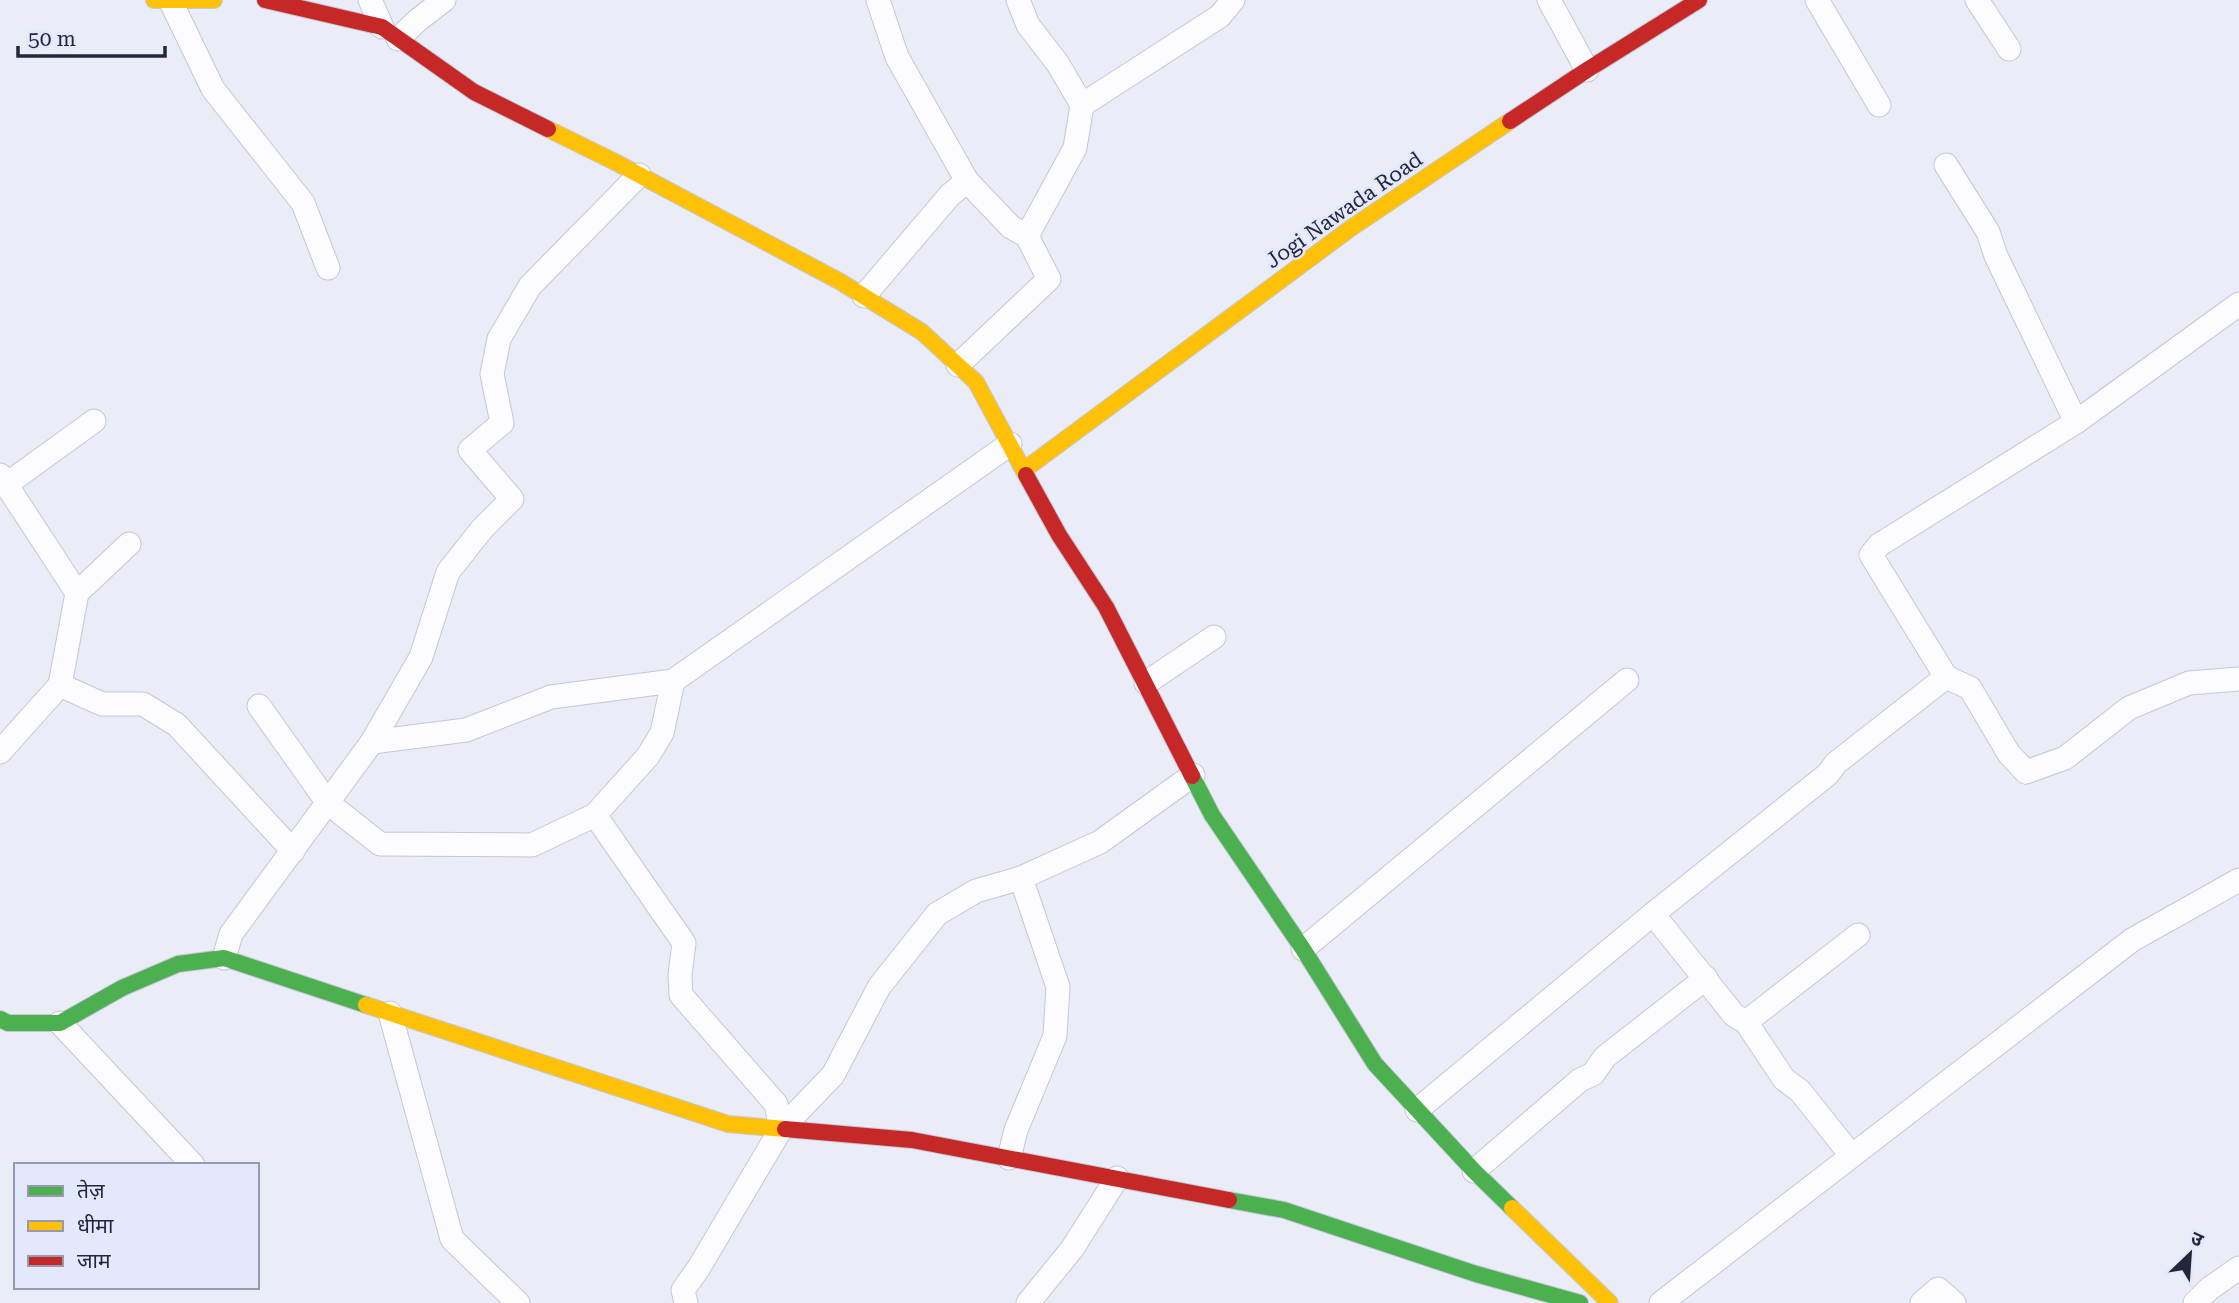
<svg xmlns="http://www.w3.org/2000/svg" width="2239" height="1303" font-family="'Roboto Serif','Noto Sans Devanagari',serif">
  <style>
    .lines { fill: none; stroke-linecap: round; stroke-linejoin: round }
    .street-casing { stroke: #c4c7d5; stroke-width: 25 }
    .fast-casing { stroke: #c4c7d5; stroke-width: 18 }
    .slow-casing { stroke: #c4c7d5; stroke-width: 18 }
    .jam-casing { stroke: #c4c7d5; stroke-width: 18 }
    .street { stroke: #fcfcfe; stroke-width: 23 }
    .fast { stroke: #4caf50; stroke-width: 16 }
    .slow { stroke: #ffc107; stroke-width: 16 }
    .jam { stroke: #c62828; stroke-width: 16 }
    .labels { text-anchor: middle; stroke-width: 5; stroke-linejoin: round; paint-order: stroke }
    .street-label { font-size: 21px; fill: #242639; stroke: #e4e8fd }
  </style>
  <rect width="100%" height="100%" fill="#eaecf7"/>
  <g class="lines">
    <g class="street-casing">
      <g id="street">
        <polyline points="170,0 213,89 303,203 328,268"/>
        <polyline points="370,0 382,27"/>
        <polyline points="878,0 897,57 967,181 1011,227 1027,236 1049,279 958,365"/>
        <polyline points="1018,0 1028,25 1058,64 1082,105 1075,148 1027,236"/>
        <polyline points="1549,0 1587,70"/>
        <polyline points="1817,0 1879,105"/>
        <polyline points="1977,0 2009,49"/>
        <polyline points="398,39 418,20 444,0"/>
        <polyline points="1082,105 1220,16 1233,0"/>
        <polyline points="1946,165 1988,232 1996,256 2076,422"/>
        <polyline points="864,296 950,195 967,181"/>
        <polyline points="0,475 77,593"/>
        <polyline points="7,484 94,421"/>
        <polyline points="1946,677 1871,555 1879,545 2076,422 2239,304"/>
        <polyline points="1146,683 1214,637"/>
        <polyline points="60,685 102,704 143,704 177,725 293,851"/>
        <polyline points="259,706 328,803 380,844 532,845 595,815 648,756 662,733 673,681"/>
        <polyline points="372,742 466,730 551,697 673,681 1010,444"/>
        <polyline points="0,752 60,685 77,593 129,544"/>
        <polyline points="595,815 684,943 680,975 681,995 776,1104 781,1129"/>
        <polyline points="1653,914 1734,1015 1746,1022 1784,1079 1800,1091 1851,1155"/>
        <polyline points="1303,949 1627,680"/>
        <polyline points="224,958 231,934 372,742 421,657 448,572 482,529 512,499 470,450 502,423 492,374 499,339 530,286 639,175"/>
        <polyline points="390,1013 452,1239 518,1303"/>
        <polyline points="1746,1022 1858,935"/>
        <polyline points="60,1023 193,1165"/>
        <polyline points="1417,1110 1653,914 1828,774 1836,763 1946,677 1970,688 2009,754 2026,772 2065,758 2129,708 2189,683 2239,679"/>
        <polyline points="1009,1158 1016,1130 1055,1036 1058,987 1021,878"/>
        <polyline points="1474,1171 1580,1080 1593,1074 1605,1057 1706,978"/>
        <polyline points="686,1303 683,1290 698,1269 781,1129 833,1075 879,987 937,914 976,891 1021,878 1100,842 1193,775"/>
        <polyline points="1028,1303 1072,1249 1117,1178"/>
        <polyline points="1661,1303 2132,940 2239,880"/>
        <polyline points="1922,1303 1938,1289 1954,1303"/>
        <polyline points="2195,1303 2209,1289 2239,1268"/>
      </g>
    </g>
    <g class="fast-casing">
      <g id="fast">
        <polyline points="1192,776 1212,815 1303,949 1375,1064 1474,1171 1512,1208"/>
        <polyline points="0,1019 8,1023 60,1023 122,988 178,964 224,958 366,1005"/>
        <polyline points="1229,1200 1284,1210 1476,1274 1580,1303"/>
      </g>
    </g>
    <g class="slow-casing">
      <g id="slow">
        <polyline points="154,0 214,0"/>
        <polyline points="548,129 615,162 839,281 922,332 976,382 1026,475"/>
        <polyline points="1024,470 1351,228 1510,121"/>
        <polyline points="366,1005 728,1124 785,1129"/>
        <polyline points="1512,1208 1610,1303"/>
      </g>
    </g>
    <g class="jam-casing">
      <g id="jam">
        <polyline points="265,0 382,27 474,92 548,129"/>
        <polyline points="1510,121 1587,70 1699,0"/>
        <polyline points="1026,475 1059,535 1106,607 1192,776"/>
        <polyline points="785,1129 912,1140 1229,1200"/>
      </g>
    </g>
    <use href="#street" class="street"/>
    <use href="#fast" class="fast"/>
    <use href="#slow" class="slow"/>
    <use href="#jam" class="jam"/>
  </g>
  <g class="labels">
    <g class="street-label">
      <text transform="translate(1344 210) rotate(-35)" y="7">Jogi Nawada Road</text>
    </g>
  </g>
  <rect x="14" y="1163" width="245" height="126" fill="#e4e8fd" stroke="#979aaf" stroke-width="2"/>
  <rect x="28" y="1186" width="35" height="10" fill="#4caf50" stroke="#979aaf" stroke-width="2"/>
  <text x="77" y="1198" font-size="21" fill="#242639">तेज़</text>
  <rect x="28" y="1221" width="35" height="10" fill="#ffc107" stroke="#979aaf" stroke-width="2"/>
  <text x="77" y="1233" font-size="21" fill="#242639">धीमा</text>
  <rect x="28" y="1256" width="35" height="10" fill="#c62828" stroke="#979aaf" stroke-width="2"/>
  <text x="77" y="1268" font-size="21" fill="#242639">जाम</text>
  <g transform="translate(2190 1254) rotate(25)" stroke="#e4e8fd" stroke-width="5" paint-order="stroke">
  <path d="M0-5L12 26L0 18L-12 26Z" fill="#242639"/>
  <text y="-10" font-size="19" font-weight="bold" text-anchor="middle" fill="#242639">उ</text>
  </g>
  <path d="M18 46v10h147v-10" fill="none" stroke="#242639" stroke-width="3.5"/>
  <text x="28" y="46" font-size="21" fill="#242639" stroke="#e4e8fd" stroke-width="5" paint-order="stroke">50 m</text>
</svg>
